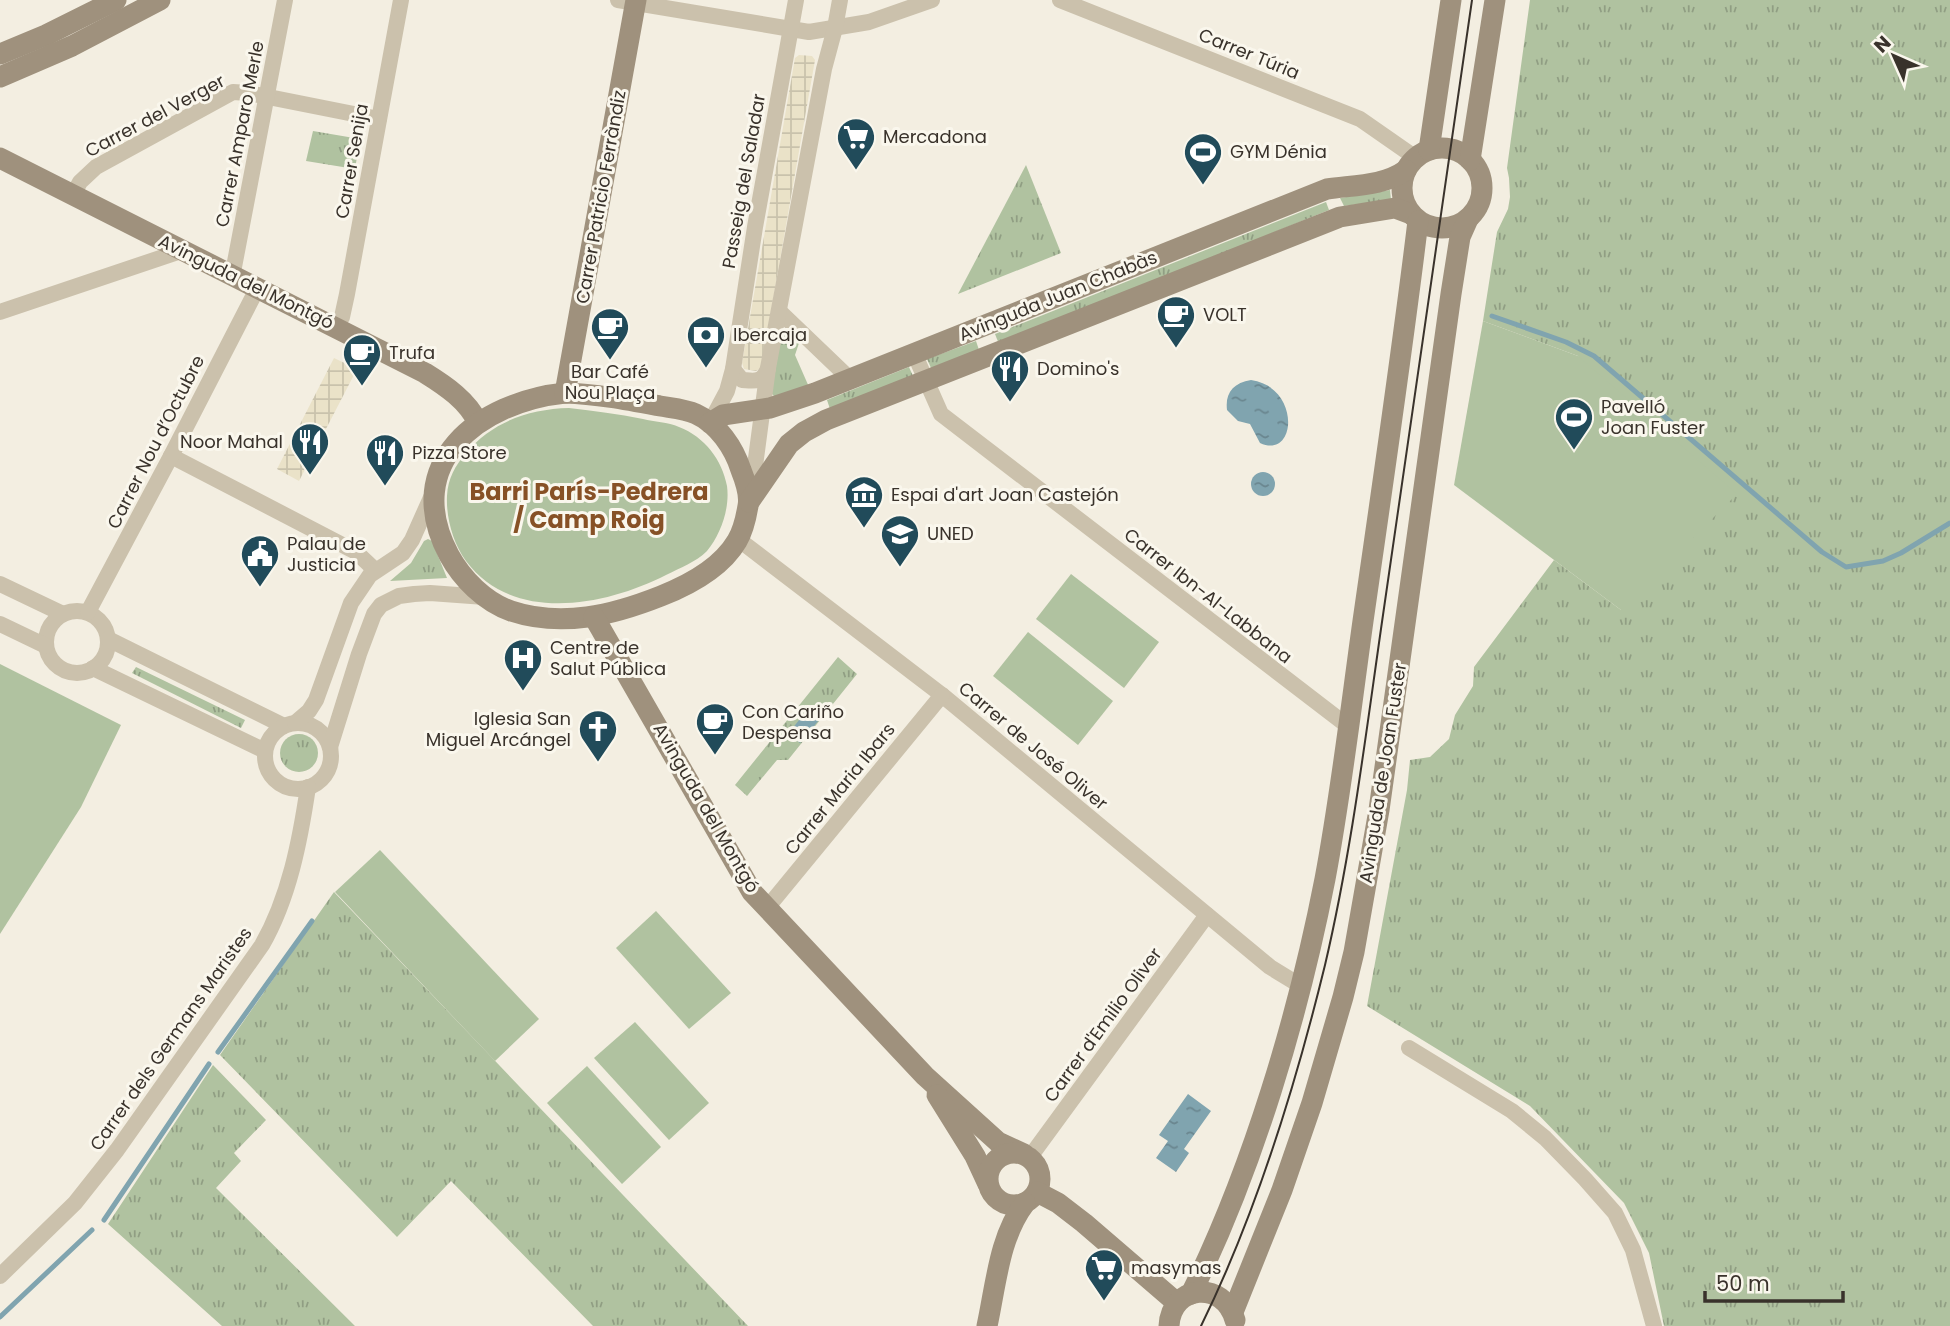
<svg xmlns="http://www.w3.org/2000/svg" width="1950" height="1326" font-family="Poppins,sans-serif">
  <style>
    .grass { fill: url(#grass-tufts) }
    .park { fill: #b0c2a0 }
    .plaza { fill: url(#plaza-grid) }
    .water { fill: url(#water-ripples) }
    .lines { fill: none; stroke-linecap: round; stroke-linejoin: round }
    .stream { stroke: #80a4af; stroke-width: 5 }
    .street { stroke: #cbc1ac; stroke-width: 16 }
    .secondary { stroke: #9f917d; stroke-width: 21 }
    .tram { stroke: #39322b; stroke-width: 2 }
    .labels { text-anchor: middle; stroke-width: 6; stroke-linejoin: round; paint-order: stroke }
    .street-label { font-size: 18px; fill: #39322b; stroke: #faf7ed }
    .poi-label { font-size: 18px; fill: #39322b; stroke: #faf7ed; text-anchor: start }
    .district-label { font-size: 24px; font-weight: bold; fill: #875126; stroke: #faf7ed }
  </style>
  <defs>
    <pattern id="grass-tufts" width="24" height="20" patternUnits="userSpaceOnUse" patternTransform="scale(1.75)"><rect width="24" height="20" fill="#b0c2a0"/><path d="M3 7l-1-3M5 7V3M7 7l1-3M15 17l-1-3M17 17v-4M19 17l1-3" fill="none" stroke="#909e83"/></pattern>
    <pattern id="plaza-grid" width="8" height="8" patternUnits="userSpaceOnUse" patternTransform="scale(1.75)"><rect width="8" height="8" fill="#eae2c8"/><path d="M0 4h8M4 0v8" fill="none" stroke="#c9c2ac"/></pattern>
    <pattern id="water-ripples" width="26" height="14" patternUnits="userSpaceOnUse" patternTransform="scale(1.75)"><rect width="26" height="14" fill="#80a4af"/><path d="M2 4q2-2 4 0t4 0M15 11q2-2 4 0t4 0" fill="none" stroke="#6a868f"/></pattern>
  </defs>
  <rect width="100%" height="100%" fill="#f3eee1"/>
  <g class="grass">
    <polygon points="1530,0 1950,0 1950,1326 1664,1326 1649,1253 1624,1203 1530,1106 1367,1006 1407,790 1410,760 1430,757 1449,739 1455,715 1473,686 1474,667 1554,560 1621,610 1578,356 1483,321 1497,232 1508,209 1510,197 1509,178 1507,168"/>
    <polygon points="313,131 360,139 355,169 306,161"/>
    <polygon points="1026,165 1061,253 958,294"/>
    <polygon points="1390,190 1391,200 1344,206 1340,198"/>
    <polygon points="1326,202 1329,210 999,344 995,334"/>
    <polygon points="785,334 790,334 799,343 795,355 809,387 775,397 771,393 781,337"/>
    <polygon points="976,341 979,350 931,368 927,359"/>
    <polygon points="909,367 913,376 830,409 827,400"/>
    <polygon points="428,539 432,541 447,578 390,581 411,563 424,541"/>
    <polygon points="838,657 857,674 788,760 777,760 747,796 735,785"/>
    <polygon points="136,667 245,720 241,728 132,673"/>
    <circle cx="299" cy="753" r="19"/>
    <polygon points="334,892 748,1326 593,1326 451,1181 397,1237 220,1055"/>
    <polygon points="213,1065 266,1120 234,1153 241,1161 216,1188 355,1326 222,1326 108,1224"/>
  </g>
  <g class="park">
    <polygon points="1483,321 1578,356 1737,494 1621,610 1454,485"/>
    <path d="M 569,408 C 594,411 618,414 643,419 C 654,422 668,422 679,427 C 705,437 722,460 727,486 C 730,508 721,534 707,551 C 696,562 680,568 666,575 C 605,606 513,624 466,561 C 453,543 446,518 447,496 C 448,478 455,466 466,453 C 492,422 529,409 569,408 Z"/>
    <polygon points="1071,574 1159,642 1124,688 1036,619"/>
    <polygon points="1028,632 1113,701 1078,745 993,676"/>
    <polygon points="0,664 121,725 81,807 0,934"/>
    <polygon points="380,850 539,1019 495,1061 335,892"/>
    <polygon points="656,911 731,993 689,1029 616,948"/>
    <polygon points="635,1022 709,1103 669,1140 594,1058"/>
    <polygon points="587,1066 661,1147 622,1184 547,1103"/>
  </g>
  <g class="plaza">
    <polygon points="799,55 812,56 815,60 761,368 756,371 744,369 742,363 795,58"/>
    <polygon points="334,358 357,369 299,481 277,469"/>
  </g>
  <g class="water">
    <path d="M 1251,380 C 1301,387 1297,460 1260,443 L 1250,424 L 1238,421 L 1227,410 C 1225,393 1233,383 1251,380 Z"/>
    <circle cx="1263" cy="484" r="12"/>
    <polygon points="807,710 819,720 800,743 788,734"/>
    <polygon points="1188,1094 1211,1111 1184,1149 1189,1153 1176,1172 1156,1158 1168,1141 1159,1135"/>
  </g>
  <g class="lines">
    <g class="stream">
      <polyline points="1492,316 1566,342 1594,356 1822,552 1846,567 1883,561 1901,553 1950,523"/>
      <polyline points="218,1052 312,921"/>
      <polyline points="104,1220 209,1064"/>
      <polyline points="0,1317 92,1230"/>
    </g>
    <g class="street">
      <polyline points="618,0 809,32 869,22 932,0"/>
      <polyline points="1060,0 1360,119 1416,158"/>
      <polyline points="73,195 80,182 96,167 233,92 248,93 379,119"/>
      <polyline points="230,275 234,267 285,0"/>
      <polyline points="779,311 850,379"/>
      <polyline points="0,312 181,251"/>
      <polyline points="336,326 342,317 347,294 401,0"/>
      <polyline points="914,353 941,414 1349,727"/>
      <path d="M 733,369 L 742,380 C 756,381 761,383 768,369"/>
      <polyline points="711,421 727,391 733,369 755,227 796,0"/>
      <polyline points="171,456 356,552 375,570"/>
      <polyline points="751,496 768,368 824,69 835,28 840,0"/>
      <polyline points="738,539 942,695 1270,967 1301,986"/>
      <polyline points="0,584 63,614"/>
      <circle cx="77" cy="642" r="31"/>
      <polyline points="88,612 171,456 257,289"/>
      <polyline points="0,624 46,646"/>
      <polyline points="108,639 284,726"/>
      <polyline points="93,668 265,751"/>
      <circle cx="298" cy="756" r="33"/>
      <polyline points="295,723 309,711 316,700 351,603 370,575 403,553 412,540 433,493"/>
      <polyline points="330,747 359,654 374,614 381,605 399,596 414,594 430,593 485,597"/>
      <polyline points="767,908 942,695"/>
      <polyline points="1409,1048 1512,1111 1545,1138 1585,1179 1615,1213 1633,1250 1654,1326"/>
      <polyline points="1030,1157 1207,915"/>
      <path d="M 0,1276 L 75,1203 L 117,1150 L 262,945 C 289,898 300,841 308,787"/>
    </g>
    <g class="secondary">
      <polyline points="0,54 46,35 116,0"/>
      <polyline points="0,77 72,46 160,0"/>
      <circle cx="1442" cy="188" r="40"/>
      <polyline points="1429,150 1451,0"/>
      <path d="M 0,158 L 425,373 C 446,386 468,401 478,423"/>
      <polyline points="1470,160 1495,0"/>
      <path d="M 565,393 C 597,394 628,400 660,406 C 671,408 685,409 696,414 C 718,424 734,448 741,470 C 745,480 750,496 748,506 C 746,518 743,531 737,541 C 721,568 689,585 661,596 C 613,615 562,628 511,611 C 485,602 462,579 449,555 C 400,463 479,402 565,393 Z"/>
      <polyline points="565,393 636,0"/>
      <path d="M 710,423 L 723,415 L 770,408 L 815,393 L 1327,189 C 1354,185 1384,186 1406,170"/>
      <polyline points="749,502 789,444 804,432 826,420 1340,217 1395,208 1411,214"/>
      <polyline points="594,617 752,892 925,1076 998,1142 1024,1154"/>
      <polyline points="937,1095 975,1156 988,1184"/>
      <circle cx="1014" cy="1179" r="26"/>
      <polyline points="1037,1192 1058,1203 1084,1223 1177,1303"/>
      <path d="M 1191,1294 C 1253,1168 1298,1017 1325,879 C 1341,794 1351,707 1363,621 C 1382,488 1402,354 1418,221"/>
      <polyline points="1233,1312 1282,1190 1312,1103 1343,997 1354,952 1379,810 1451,294 1460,237 1468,219"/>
      <path d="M 987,1326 C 996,1285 999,1237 1025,1203"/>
      <path d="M 1169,1326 C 1171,1284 1224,1280 1235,1320"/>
    </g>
    <path class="tram" d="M 1201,1326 C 1257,1212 1295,1088 1325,965 C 1352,850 1366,732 1383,615 C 1414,410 1443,205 1472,0"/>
  </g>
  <defs>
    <g id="supermarket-pin" transform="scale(2.0125)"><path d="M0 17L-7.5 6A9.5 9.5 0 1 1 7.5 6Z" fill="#214b5a" stroke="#faf7ed"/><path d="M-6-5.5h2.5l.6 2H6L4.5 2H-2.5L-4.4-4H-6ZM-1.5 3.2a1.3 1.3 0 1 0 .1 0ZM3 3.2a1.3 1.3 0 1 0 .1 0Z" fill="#fff"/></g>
    <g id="stadium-pin" transform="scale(2.0125)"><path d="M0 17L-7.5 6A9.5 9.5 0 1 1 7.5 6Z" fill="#214b5a" stroke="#faf7ed"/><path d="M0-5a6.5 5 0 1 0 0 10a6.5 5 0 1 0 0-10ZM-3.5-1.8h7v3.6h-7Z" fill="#fff"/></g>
    <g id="cafe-pin" transform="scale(2.0125)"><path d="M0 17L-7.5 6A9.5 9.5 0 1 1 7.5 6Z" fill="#214b5a" stroke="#faf7ed"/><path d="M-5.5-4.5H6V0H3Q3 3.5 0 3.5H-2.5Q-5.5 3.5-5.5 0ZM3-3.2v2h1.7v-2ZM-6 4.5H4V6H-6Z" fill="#fff"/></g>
    <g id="bank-pin" transform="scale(2.0125)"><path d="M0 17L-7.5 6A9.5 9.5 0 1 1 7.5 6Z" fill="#214b5a" stroke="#faf7ed"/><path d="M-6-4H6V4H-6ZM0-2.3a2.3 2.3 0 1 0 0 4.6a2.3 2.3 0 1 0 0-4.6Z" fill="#fff"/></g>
    <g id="restaurant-pin" transform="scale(2.0125)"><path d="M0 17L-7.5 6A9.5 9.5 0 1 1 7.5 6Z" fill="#214b5a" stroke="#faf7ed"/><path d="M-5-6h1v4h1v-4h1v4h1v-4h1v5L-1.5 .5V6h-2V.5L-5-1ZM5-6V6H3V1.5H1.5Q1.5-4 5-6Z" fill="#fff"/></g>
    <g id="museum-pin" transform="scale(2.0125)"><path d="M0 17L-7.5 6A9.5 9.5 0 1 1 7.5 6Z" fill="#214b5a" stroke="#faf7ed"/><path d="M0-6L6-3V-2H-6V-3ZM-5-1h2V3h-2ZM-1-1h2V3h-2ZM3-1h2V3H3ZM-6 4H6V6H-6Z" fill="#fff"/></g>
    <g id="university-pin" transform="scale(2.0125)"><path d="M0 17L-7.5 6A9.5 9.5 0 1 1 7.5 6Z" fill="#214b5a" stroke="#faf7ed"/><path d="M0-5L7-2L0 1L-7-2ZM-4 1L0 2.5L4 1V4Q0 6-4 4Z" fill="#fff"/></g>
    <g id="civic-pin" transform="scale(2.0125)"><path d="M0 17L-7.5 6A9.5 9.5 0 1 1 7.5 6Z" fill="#214b5a" stroke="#faf7ed"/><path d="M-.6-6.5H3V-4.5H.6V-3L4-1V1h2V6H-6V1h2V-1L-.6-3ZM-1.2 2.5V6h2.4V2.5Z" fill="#fff"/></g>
    <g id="hospital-pin" transform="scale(2.0125)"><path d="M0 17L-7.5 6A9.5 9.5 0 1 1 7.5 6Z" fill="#214b5a" stroke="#faf7ed"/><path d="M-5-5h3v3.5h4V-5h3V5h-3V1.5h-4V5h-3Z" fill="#fff"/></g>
    <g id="church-pin" transform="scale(2.0125)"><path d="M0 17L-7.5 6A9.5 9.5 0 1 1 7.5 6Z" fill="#214b5a" stroke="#faf7ed"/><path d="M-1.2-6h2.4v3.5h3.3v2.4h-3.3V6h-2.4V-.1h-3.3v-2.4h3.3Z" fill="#fff"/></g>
  </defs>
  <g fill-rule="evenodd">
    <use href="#supermarket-pin" x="856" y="137"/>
    <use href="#stadium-pin" x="1203" y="152"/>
    <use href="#cafe-pin" x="1176" y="315"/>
    <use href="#cafe-pin" x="610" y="327"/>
    <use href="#bank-pin" x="706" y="335"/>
    <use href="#cafe-pin" x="362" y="353"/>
    <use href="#restaurant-pin" x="1010" y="369"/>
    <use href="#stadium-pin" x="1574" y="417"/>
    <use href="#restaurant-pin" x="310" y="442"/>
    <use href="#restaurant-pin" x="385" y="453"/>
    <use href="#museum-pin" x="864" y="495"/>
    <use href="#university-pin" x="900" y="534"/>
    <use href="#civic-pin" x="260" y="554"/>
    <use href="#hospital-pin" x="523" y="658"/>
    <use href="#cafe-pin" x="715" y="722"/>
    <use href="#church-pin" x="598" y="729"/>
    <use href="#supermarket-pin" x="1104" y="1268"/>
  </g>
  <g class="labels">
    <g class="street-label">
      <text transform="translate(1249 54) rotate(22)" y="6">Carrer Túria</text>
      <text transform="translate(155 116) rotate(-28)" y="6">Carrer del Verger</text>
      <text transform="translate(240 134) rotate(-79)" y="6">Carrer Amparo Merle</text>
      <text transform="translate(352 161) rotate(-80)" y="6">Carrer Senija</text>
      <text transform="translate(744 181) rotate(-80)" y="6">Passeig del Saladar</text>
      <text transform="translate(601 197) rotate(-80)" y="6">Carrer Patricio Ferràndiz</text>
      <text transform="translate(246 282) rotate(26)" y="6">Avinguda del Montgó</text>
      <text transform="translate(1058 296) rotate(-22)" y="6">Avinguda Juan Chabàs</text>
      <text transform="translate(156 442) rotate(-63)" y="6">Carrer Nou d’Octubre</text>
      <text transform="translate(1208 596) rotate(38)" y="6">Carrer Ibn-Al-Labbana</text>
      <text transform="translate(1033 746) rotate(40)" y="6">Carrer de José Oliver</text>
      <text transform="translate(1383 773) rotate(-81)" y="6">Avinguda de Joan Fuster</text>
      <text transform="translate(840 789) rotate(-51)" y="6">Carrer Maria Ibars</text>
      <text transform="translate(706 808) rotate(60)" y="6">Avinguda del Montgó</text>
      <text transform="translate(1103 1025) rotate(-54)" y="6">Carrer d'Emilio Oliver</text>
      <text transform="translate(171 1039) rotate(-55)" y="6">Carrer dels Germans Maristes</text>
    </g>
    <g class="poi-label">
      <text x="883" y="143">Mercadona</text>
      <text x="1230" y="158">GYM Dénia</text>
      <text x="1203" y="321">VOLT</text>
      <text x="733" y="341">Ibercaja</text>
      <text x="389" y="359">Trufa</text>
      <text x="1037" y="375">Domino's</text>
      <text x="610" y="378" text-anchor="middle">Bar Café<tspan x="610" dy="21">Nou Plaça</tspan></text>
      <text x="1601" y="413">Pavelló<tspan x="1601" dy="21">Joan Fuster</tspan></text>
      <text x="283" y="448" text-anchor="end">Noor Mahal</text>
      <text x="412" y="459">Pizza Store</text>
      <text x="891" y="501">Espai d'art Joan Castejón</text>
      <text x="927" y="540">UNED</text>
      <text x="287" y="550">Palau de<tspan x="287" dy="21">Justicia</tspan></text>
      <text x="550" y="654">Centre de<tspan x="550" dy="21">Salut Pública</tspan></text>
      <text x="742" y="718">Con Cariño<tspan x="742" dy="21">Despensa</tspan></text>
      <text x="571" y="725" text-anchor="end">Iglesia San<tspan x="571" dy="21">Miguel Arcángel</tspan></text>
      <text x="1131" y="1274">masymas</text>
    </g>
    <g class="district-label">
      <text x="589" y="500">Barri París-Pedrera<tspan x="589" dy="28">/ Camp Roig</tspan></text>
    </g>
  </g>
  <g transform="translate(1894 56) rotate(315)" stroke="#faf7ed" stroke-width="5" paint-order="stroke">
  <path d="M0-5L12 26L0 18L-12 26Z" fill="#39322b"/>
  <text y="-10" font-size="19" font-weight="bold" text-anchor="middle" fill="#39322b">N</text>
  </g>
  <path d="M1705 1291v10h138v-10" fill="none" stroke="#39322b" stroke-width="3.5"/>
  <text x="1716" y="1291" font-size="21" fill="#39322b" stroke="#faf7ed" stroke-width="5" paint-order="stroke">50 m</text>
</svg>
